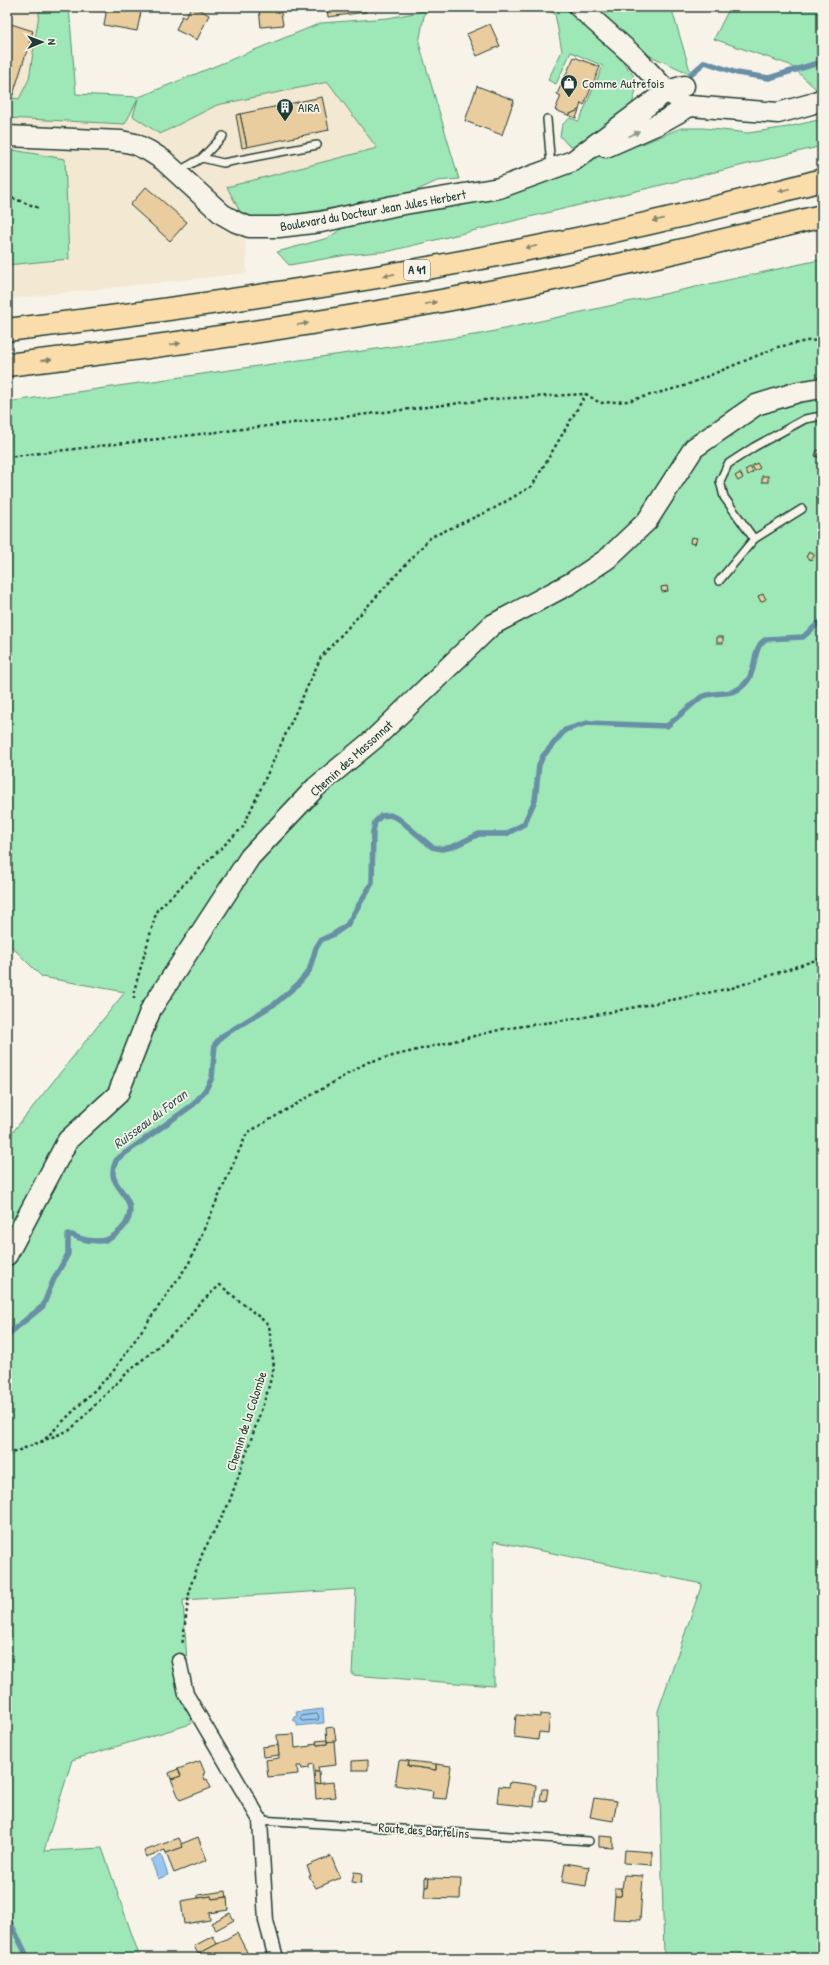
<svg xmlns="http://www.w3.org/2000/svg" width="829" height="1965" font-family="'Patrick Hand',sans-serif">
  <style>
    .built { fill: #f3e8d2 }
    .green { fill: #9ee7b6; stroke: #5e9275 }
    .water { fill: #98c6f2; stroke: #688fa6 }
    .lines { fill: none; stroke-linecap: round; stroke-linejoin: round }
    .shore { stroke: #4f7480; stroke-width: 1 }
    .stream { stroke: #688fa6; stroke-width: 5.5 }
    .building { fill: #eacd9e; stroke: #1f3d34 }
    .lane-casing { stroke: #1f3d34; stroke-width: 10 }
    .street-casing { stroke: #1f3d34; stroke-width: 17 }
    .secondary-casing { stroke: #1f3d34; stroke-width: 23 }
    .highway-casing { stroke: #1f3d34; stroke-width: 25 }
    .path { stroke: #1f3d34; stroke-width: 2.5; stroke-dasharray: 3 3; stroke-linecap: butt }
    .lane { stroke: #f7f3e8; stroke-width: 7 }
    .street { stroke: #f7f3e8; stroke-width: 14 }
    .secondary { stroke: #f7f3e8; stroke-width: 20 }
    .highway { stroke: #faddab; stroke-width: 22 }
    .oneway { fill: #8b988e }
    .oneway2 { fill: #82856a }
    .labels { text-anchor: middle; stroke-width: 3.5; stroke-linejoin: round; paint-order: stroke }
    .shield { fill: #f7f3e8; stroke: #60746a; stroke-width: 1 }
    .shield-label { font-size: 12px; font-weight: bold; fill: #1f3d34 }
    .poi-label { font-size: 13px; fill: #1f3d34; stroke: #f7f3e8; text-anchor: start }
    .street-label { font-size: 13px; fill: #1f3d34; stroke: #f7f3e8 }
    .water-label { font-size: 14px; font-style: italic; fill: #37585a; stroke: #f7f3e8 }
  </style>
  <rect width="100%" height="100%" fill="#f7f3e8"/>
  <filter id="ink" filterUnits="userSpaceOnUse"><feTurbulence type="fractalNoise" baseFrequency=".025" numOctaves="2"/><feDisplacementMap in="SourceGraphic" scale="8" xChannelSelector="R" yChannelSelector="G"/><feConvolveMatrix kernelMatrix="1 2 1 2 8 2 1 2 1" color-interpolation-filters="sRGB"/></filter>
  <g filter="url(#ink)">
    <polygon class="built" points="7,7 40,7 29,79 76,94 139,97 159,133 217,105 328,82 377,148 227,187 244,219 247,273 7,299"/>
    <g class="green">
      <polygon points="40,7 69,7 76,94 139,97 321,23 388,18 425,11 419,43 459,179 437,181 409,194 282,217 244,219 227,187 377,148 328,82 217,105 160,134 133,116 138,99 125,124 7,118 7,97 19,99 29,79"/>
      <polygon points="542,7 666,7 672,10 691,74 587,28 604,40 626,66 633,75 636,90 631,108 576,149 568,145 560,136 562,125 570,118 579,121 603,66 571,52 556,84 548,80 562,51 555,14"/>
      <polygon points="730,7 822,7 822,83 816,89 790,65 714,39"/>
      <polygon points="822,119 822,146 390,251 347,255 289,265 277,252 328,238 356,219 393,206 642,144 681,128 703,128 748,133 788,127"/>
      <polygon points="7,149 65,159 69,259 7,265"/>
      <polygon points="819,260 822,269 822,1958 664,1958 658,1711 702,1584 494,1541 494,1686 352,1675 356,1589 183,1600 191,1724 72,1760 44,1851 102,1848 140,1958 7,1958 7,1139 125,992 42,977 7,942 7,402 481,334"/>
    </g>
    <g class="water">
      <polygon points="323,1709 324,1723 297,1726 297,1722 293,1720 294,1717 297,1716 296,1712"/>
      <polygon points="161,1855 168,1875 158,1879 151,1860"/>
    </g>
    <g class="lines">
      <polygon class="shore" points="317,1714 319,1716 318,1720 302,1721 300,1719 302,1716"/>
      <g class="stream">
        <polyline points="691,74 705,62 737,73 769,78 821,62"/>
        <path d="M 7,1338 L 12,1331 L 43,1306 L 53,1281 L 68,1254 L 68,1235 C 73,1234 74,1236 79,1238 C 88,1241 104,1243 112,1237 C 123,1230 133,1218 129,1204 C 123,1186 105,1182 117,1159 L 194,1104 L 206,1089 L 212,1078 L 215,1044 L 222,1036 L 276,1003 L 297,985 L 309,971 L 316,948 L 321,940 L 334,934 L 347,925 L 372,883 L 373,832 L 375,822 L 381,816 L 390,815 L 399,819 L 432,847 L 442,849 L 452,847 L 479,834 L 506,834 L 524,824 L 535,800 L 539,765 L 543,756 L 565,730 L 587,723 L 667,726 L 701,697 C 719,689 733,700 748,680 C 757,668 752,645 767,639 L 803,637 L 822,620"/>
        <polyline points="7,1916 28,1958"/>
      </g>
    </g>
    <g class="building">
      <polygon points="107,7 142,7 137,31 104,25"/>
      <polygon points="191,7 195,7 209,15 197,40 176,30 182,16 185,18"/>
      <polygon points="256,7 280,7 283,25 261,27 259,9 256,10"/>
      <polygon points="327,7 365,7 366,12 328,17"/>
      <polygon points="11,24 33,31 13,95 7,93 7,36"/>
      <polygon points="490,24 500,46 477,56 467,34"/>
      <polygon points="574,57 600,67 584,105 581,103 579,110 568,115 555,110 561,96 557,94"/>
      <polygon points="477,86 514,100 502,135 465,121"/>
      <polygon points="322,97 329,130 247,147 240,114"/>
      <polygon points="579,110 576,118 568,115"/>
      <polygon points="240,114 247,147 242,148 236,115"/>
      <polygon points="146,187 187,222 170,241 130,205"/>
      <polygon points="817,450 822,452 821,458 815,456"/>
      <polygon points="757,463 760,468 755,471 752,466"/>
      <polygon points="750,467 753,472 748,475 745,470"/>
      <polygon points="740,473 743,478 738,481 735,476"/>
      <rect x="762" y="476" width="6" height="6"/>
      <polygon points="691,537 697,538 695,544 690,543"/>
      <polygon points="809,552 815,555 811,560 806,557"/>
      <polygon points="667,586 668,591 662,592 661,587"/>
      <polygon points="763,594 766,599 761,602 758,596"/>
      <rect x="717" y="637" width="6" height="6"/>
      <polygon points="540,1714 550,1715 548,1733 539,1732 538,1740 514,1737 516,1715 540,1717"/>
      <polygon points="334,1727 336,1741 327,1742 326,1728"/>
      <polygon points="294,1734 295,1748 311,1746 310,1744 317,1743 317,1745 327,1744 327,1742 334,1741 336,1765 318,1767 319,1772 314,1772 313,1764 309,1765 309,1768 302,1769 301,1766 297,1766 298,1774 268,1777 266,1760 279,1758 277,1735"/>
      <polygon points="327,1740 327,1744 317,1745 316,1741"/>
      <polygon points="278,1745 279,1755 263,1757 262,1747"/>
      <polygon points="368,1760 368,1770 352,1770 352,1761"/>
      <polygon points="401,1760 409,1761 408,1766 436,1770 436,1764 451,1766 446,1799 432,1798 433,1791 395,1785 399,1761"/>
      <polygon points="200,1761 205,1773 203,1774 205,1780 207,1779 211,1788 180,1800 171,1779 181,1776 178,1769"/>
      <polygon points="409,1761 436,1764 436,1770 408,1766"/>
      <polygon points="178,1769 181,1776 171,1779 169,1773"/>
      <polygon points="314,1772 319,1772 320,1784 315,1784"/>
      <polygon points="333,1782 335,1797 316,1799 315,1784"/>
      <polygon points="510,1782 536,1785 534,1807 497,1803 499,1786 509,1787"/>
      <polygon points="542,1789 548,1789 546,1802 540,1801"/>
      <polygon points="594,1798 617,1801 613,1821 590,1817"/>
      <polygon points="599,1836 613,1837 613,1848 599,1847"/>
      <polygon points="198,1837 207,1860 174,1873 166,1853 183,1847 181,1844"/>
      <polygon points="179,1838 183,1847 166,1853 165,1850 146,1857 144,1851"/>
      <polygon points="625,1850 652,1852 652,1865 624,1863"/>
      <polygon points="331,1856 340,1878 316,1888 309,1876 311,1876 307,1866"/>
      <polygon points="565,1863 589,1867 586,1886 562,1882"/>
      <polygon points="354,1872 362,1873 361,1883 352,1882"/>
      <polygon points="624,1875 643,1876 640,1920 613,1919 615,1896 621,1896"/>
      <polygon points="425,1877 429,1878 428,1887 425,1887"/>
      <polygon points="429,1878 461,1879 460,1899 424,1898 425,1887 428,1887"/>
      <polygon points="615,1888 622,1888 621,1896 615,1896"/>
      <polygon points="226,1891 227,1897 212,1899 211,1896 198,1898 198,1895"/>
      <polygon points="211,1896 212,1899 227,1897 228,1910 209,1913 210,1920 184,1924 181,1901"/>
      <polygon points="230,1913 234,1920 216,1930 211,1923"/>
      <polygon points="237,1933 247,1952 236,1958 203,1958 200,1953"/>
      <polygon points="213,1936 217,1944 198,1954 194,1946"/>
    </g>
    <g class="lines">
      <g class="lane-casing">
        <g id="lane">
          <polyline points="547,119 551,167"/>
          <polyline points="202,158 223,136"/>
          <polyline points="179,171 202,158 223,163 317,145"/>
          <polyline points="802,509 754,539 724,497 720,481 728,464 754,447 805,419 822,416"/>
          <polyline points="719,581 754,539"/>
          <polyline points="260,1820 589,1841"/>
        </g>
      </g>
      <g class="street-casing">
        <polyline id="street" points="179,1661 186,1694 260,1820 266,1921 276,1958"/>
      </g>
      <g class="secondary-casing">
        <g id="secondary">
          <polyline points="579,7 635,57 667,91 677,98"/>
          <polyline points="7,136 121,141 135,144 149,151 163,160 222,214 236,222 249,227 279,227 321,222 393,206 499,188 573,161 667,91 684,86"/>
          <polyline points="606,147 658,124 690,106 778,113 811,104 822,99"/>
          <polyline points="7,1255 68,1140 118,1094 151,1009 250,857 316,787 374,739 492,625 571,583 607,559 647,521 694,448 756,405 798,392 822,388"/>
        </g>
      </g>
      <g class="highway-casing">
        <g id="highway">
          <path d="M 7,330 C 281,297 555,253 822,180"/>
          <path d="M 7,365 C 174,345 340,321 505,289 C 612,268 717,242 822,216"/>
        </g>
      </g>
      <g class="path">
        <polyline points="7,196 39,208"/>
        <polyline points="7,457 494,399 586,394 600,403 628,401 684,386 778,347 807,341 822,340"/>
        <polyline points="134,999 134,991 157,910 243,827 321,657 431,537 493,509 532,486 586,394"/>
        <polyline points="41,1443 112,1373 189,1263 247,1133 368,1062 503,1029 580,1018 732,988 822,958"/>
        <polyline points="7,1455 70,1430 126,1374 185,1323 198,1305 220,1285 269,1325 274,1367 267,1393 229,1503 203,1552 190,1587 182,1646"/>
      </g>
      <use href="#lane" class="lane"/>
      <use href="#street" class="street"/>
      <use href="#secondary" class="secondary"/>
      <use href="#highway" class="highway"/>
    </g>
    <defs><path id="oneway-solid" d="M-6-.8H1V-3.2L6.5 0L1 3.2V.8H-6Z"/></defs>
    <use class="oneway" href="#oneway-solid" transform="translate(634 134) rotate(-24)"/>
    <g class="oneway2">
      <use href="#oneway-solid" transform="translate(784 190) rotate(166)"/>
      <use href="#oneway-solid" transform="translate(658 220) rotate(167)"/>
      <use href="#oneway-solid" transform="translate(531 247) rotate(169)"/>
      <use href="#oneway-solid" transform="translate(389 275) rotate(169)"/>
      <use href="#oneway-solid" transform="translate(431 303) rotate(-11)"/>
      <use href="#oneway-solid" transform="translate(303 324) rotate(-9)"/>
      <use href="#oneway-solid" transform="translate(175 344) rotate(-7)"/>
      <use href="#oneway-solid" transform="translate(46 360) rotate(-7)"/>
    </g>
  </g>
  <defs>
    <g id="shop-pin" transform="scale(0.9)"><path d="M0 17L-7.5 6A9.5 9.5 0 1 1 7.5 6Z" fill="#1f3d34" stroke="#f7f3e8"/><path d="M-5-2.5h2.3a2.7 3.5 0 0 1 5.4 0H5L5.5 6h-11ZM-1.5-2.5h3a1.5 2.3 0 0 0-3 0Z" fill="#fff"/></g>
    <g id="building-pin" transform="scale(0.9)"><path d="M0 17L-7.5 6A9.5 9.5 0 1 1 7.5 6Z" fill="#1f3d34" stroke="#f7f3e8"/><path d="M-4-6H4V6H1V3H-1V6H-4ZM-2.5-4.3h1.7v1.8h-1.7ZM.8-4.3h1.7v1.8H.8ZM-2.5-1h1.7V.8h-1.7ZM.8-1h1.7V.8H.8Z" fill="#fff"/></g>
  </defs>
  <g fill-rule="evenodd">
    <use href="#shop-pin" x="569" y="83"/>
    <use href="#building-pin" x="285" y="107"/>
  </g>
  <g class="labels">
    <rect class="shield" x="404" y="260" width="26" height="20" rx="3"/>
    <g class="shield-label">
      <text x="417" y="274">A 41</text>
    </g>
    <g class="poi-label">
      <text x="582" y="88">Comme Autrefois</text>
      <text x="298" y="112">AIRA</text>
    </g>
    <g class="street-label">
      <text transform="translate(373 210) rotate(-10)" y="5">Boulevard du Docteur Jean Jules Herbert</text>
      <text transform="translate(351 758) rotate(-42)" y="5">Chemin des Massonnat</text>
      <text transform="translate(246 1421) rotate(-72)" y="5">Chemin de la Colombe</text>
      <text transform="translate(424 1830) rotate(4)" y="5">Route des Bartelins</text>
    </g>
    <g class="water-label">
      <text transform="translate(150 1119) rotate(-37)" y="5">Ruisseau du Foran</text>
    </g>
  </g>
  <rect width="829" height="1965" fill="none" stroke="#f7f3e8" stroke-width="24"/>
  <rect x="12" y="12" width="805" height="1941" fill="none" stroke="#1f3d34" stroke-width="1.5" filter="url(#ink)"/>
  <g transform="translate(42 42) rotate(89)" stroke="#f7f3e8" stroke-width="3" paint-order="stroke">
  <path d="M0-3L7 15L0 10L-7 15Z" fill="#1f3d34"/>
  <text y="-6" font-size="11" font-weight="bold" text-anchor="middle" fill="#1f3d34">N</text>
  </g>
</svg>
